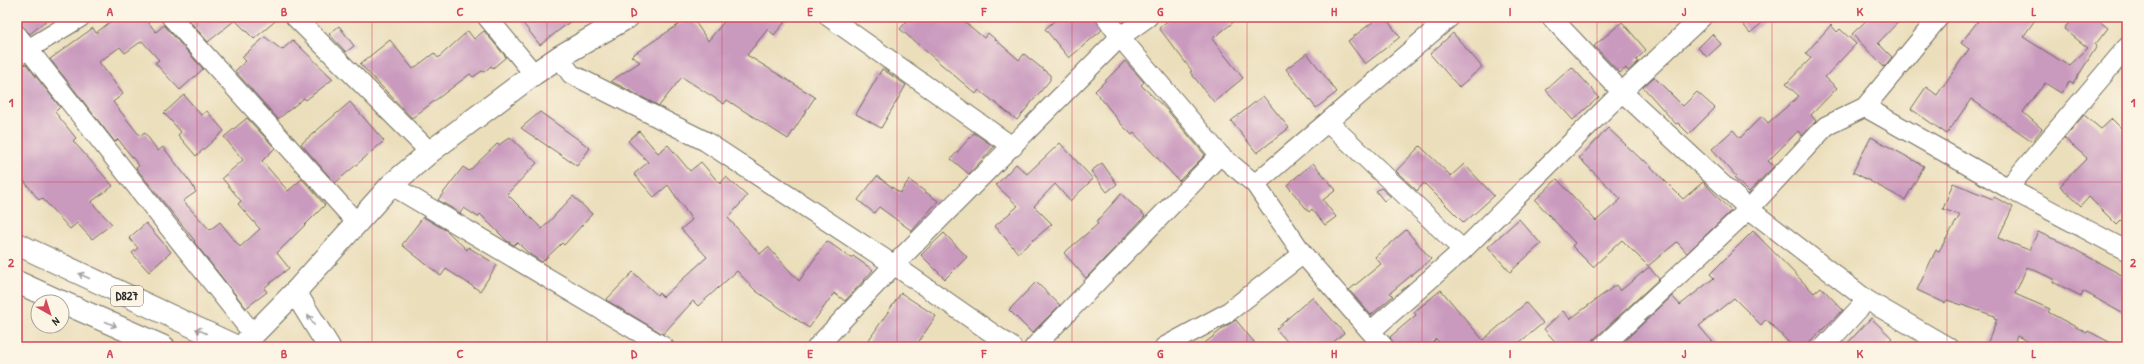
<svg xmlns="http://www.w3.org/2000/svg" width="2144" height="364" font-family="'Patrick Hand',sans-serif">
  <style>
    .building { fill: #c999be }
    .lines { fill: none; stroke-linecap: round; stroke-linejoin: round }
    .minor-casing { stroke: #6e6a5d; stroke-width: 21 }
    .secondary-casing { stroke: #6e6a5d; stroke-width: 24 }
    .trunk-casing { stroke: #6e6a5d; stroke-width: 24 }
    .minor { stroke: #fff; stroke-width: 19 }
    .secondary { stroke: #fff; stroke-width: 22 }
    .trunk { stroke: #fff; stroke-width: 22 }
    .oneway { stroke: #a0a0a0 }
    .grid { fill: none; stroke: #d1495b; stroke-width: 1; stroke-opacity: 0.55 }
    .labels { text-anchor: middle; stroke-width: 3; stroke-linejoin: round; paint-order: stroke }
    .shield { fill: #fcf5e5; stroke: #6a6863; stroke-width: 1 }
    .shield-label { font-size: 12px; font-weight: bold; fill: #2b2b2b }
    .neatline { fill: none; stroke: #d1495b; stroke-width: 1.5 }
    .grid-label { font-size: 13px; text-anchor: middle; font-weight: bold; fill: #d1495b }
  </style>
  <rect width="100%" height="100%" fill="#fcf5e5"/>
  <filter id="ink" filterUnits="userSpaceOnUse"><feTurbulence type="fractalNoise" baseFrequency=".025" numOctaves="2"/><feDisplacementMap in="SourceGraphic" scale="8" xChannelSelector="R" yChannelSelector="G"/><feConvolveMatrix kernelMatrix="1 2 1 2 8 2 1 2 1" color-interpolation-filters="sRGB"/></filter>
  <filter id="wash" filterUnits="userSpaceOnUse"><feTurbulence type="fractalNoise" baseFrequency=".012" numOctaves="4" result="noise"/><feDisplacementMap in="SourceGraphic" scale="16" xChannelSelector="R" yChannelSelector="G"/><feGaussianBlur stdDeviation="0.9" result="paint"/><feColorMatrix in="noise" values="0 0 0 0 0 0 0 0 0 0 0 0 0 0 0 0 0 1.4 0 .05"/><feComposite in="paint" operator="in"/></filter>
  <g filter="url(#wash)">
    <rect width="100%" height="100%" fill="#ebdebb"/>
    <g id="blocks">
      <g class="building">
        <polygon points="17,17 50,17 30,34 21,25 17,24"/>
        <polygon points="116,17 144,17 156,32 164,25 203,69 180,90 155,63 159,60 142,41 125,53 120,47 99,62 123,94 113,102 140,136 145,133 158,151 163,147 191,183 196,192 183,201 210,230 220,222 240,247 260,229 238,204 241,201 222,178 243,160 224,137 247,118 275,148 262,161 288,191 302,179 325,205 277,253 289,268 264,288 267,292 246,308 194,242 195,241 136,168 139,166 118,139 115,142 50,59 93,28 96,33"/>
        <polygon points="186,17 280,17 254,39 235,20 208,42"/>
        <polygon points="518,17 576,17 540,45"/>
        <polygon points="690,17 692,17 708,41 728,17 789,17 774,35 768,29 747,55 815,97 788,139 727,100 724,104 682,77 659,106 611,81 640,62 631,56"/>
        <polygon points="910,17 959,17 984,38 988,33 1019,60 1024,54 1050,75 1050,80 1017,120 979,90 976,94 900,29"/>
        <polygon points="1059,17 1095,17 1102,30 1069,58 1045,29"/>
        <polygon points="1172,17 1240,17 1212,39 1243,78 1214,102 1190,72 1192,71 1159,28"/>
        <polygon points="1379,17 1385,17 1400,37 1365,64 1348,41"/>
        <polygon points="1737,17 1769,17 1750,33"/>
        <polygon points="1870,17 1903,17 1878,43 1892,57 1884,67 1852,34"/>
        <polygon points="1981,17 2037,17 2023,37 2069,66 2088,48 2064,29 2073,17 2094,17 2108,28 2095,45 2097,46 2073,84 2069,82 2061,93 2045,83 2023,112 2042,129 2032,141 1971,99 1947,134 1911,109 1926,87 1937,95 1969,49 1961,43"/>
        <polygon points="1622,22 1646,50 1636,60 1638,62 1628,71 1626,68 1620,73 1594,46"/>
        <polygon points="1831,25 1837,32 1840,29 1856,44 1825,77 1837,88 1811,115 1816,121 1802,136 1798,131 1768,161 1774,166 1749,192 1734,178 1736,176 1712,149 1733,130 1740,138 1762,116 1768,123 1799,96 1786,84 1811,58 1805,54"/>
        <polygon points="339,26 354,46 346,52 329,34"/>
        <polygon points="468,31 474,39 484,31 506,57 493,68 491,66 484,72 482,71 473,77 470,74 412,118 360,64 390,40 413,69 434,53 438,58"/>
        <polygon points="1453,33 1482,67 1459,87 1430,54"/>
        <polygon points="1712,34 1721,44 1707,57 1698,48"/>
        <polygon points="265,37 282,50 293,40 333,79 306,100 304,98 278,119 235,71 246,61 242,57"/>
        <polygon points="1307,53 1337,92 1316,108 1286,69"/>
        <polygon points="1125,61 1144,82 1141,85 1167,110 1205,155 1179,181 1134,133 1132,135 1123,126 1095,91"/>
        <polygon points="26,64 60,107 55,112 76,138 73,141 113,186 91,202 112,224 92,239 77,223 70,229 42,198 39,200 17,172 17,67"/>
        <polygon points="1572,67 1599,97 1573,120 1546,90"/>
        <polygon points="882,69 906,85 881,128 856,114"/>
        <polygon points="1654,77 1683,106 1697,92 1715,108 1689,134 1678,123 1676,124 1643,87"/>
        <polygon points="184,95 201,115 207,111 224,131 196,156 178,135 181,132 164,113"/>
        <polygon points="1263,96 1289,128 1257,153 1231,121"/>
        <polygon points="350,102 384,141 335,183 301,144"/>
        <polygon points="540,112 590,148 577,166 521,128"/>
        <polygon points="2084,115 2101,129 2112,119 2127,134 2127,215 2117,225 2089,197 2081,206 2060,186 2087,158 2064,138"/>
        <polygon points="1608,128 1643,161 1644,160 1683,199 1703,182 1731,211 1687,253 1677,242 1648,266 1622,240 1593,267 1572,246 1575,243 1535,200 1557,179 1596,221 1621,199 1579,158"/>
        <polygon points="639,131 658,153 668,145 690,171 701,162 720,184 726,177 747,196 728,218 760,254 768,247 799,281 827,241 851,258 853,256 873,270 845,301 834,293 809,328 756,291 737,271 698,306 693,301 663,334 606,300 633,272 657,295 659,293 663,297 707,257 681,229 692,220 668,185 654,197 634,174 648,162 628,141"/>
        <polygon points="974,133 994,147 969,174 951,159"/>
        <polygon points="510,137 537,163 507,194 542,229 573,196 592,214 564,245 562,243 542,262 528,253 517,242 514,245 507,241 480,214 478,217 464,208 460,213 438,200 463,167 469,171 497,144 499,145"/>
        <polygon points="1871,137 1924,166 1905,200 1853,172"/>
        <polygon points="1060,143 1093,179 1070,201 1055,184 1034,206 1052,224 1018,253 995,226 1018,206 996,185 1016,164 1027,174"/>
        <polygon points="1420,146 1451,176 1464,164 1494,196 1464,223 1424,183 1417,191 1396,171"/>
        <polygon points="1102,163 1117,184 1107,192 1091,171"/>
        <polygon points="1313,163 1336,190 1323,200 1336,217 1325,225 1312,209 1309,212 1287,185"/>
        <polygon points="877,176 900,193 909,180 938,201 912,231 879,207 874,213 858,200"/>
        <polygon points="1953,183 1993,199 1994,197 2013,207 1998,238 2029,250 2038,232 2063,243 2127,278 2127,316 2083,291 2081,296 2053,282 2054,279 2027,267 2015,294 2050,309 2048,312 2087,333 2088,331 2119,347 2040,347 2017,336 2013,347 1986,347 1997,319 1994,318 1995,316 1947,300 1945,303 1917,290 1936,250 1939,251 1960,215 1943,209"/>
        <polygon points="1381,188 1391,197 1384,201 1376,191"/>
        <polygon points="1121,194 1145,216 1086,278 1064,253 1098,224 1096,222"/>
        <polygon points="423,217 447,231 467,250 468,247 497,265 480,291 446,269 441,276 402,245"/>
        <polygon points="1519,219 1541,244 1510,272 1488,247"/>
        <polygon points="146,223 171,252 149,272 132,253 138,248 129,238"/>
        <polygon points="1406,230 1431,259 1390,293 1393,296 1371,315 1349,290 1381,264 1375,257"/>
        <polygon points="1753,231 1814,293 1821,287 1843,310 1804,347 1793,347 1766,319 1761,325 1734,298 1699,326 1717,347 1618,347 1672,296 1680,305 1714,278 1710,274"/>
        <polygon points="944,233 967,257 945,279 921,255"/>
        <polygon points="1649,267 1659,279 1594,339 1591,347 1560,347 1544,329 1563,311 1570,319 1616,285 1620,291"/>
        <polygon points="1036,282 1060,305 1032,333 1009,310"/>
        <polygon points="1441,290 1483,340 1526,303 1543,323 1514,347 1443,347 1436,339 1428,347 1395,347 1390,337 1416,315 1414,312"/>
        <polygon points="901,293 936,316 915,347 864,347"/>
        <polygon points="1312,297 1344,333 1328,347 1292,347 1276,329"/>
        <polygon points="1871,318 1892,338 1883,347 1844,347"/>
        <polygon points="1236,320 1258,347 1200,347 1226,326"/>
      </g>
    </g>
  </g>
  <g filter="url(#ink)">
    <use href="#blocks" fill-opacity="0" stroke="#6e6a5d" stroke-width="1"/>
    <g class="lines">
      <g class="minor-casing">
        <g id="minor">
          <polyline points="171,17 356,222"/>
          <polyline points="295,17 430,152"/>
          <polyline points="487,17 534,74"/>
          <polyline points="829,17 1013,147"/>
          <polyline points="1106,17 1120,37 1220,155 1255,184 1303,254 1384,347"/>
          <polyline points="1551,17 1622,92 1749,209 1867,300 1948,347"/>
          <polyline points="17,35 253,334"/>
          <polyline points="17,56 81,17"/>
          <polyline points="559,57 571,74 705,141 894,265 1012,347"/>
          <polyline points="1865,107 2008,188 2127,251"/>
          <polyline points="1328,122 1463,250"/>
          <polyline points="1255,184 1450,17"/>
          <polyline points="391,185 664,347"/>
          <polyline points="2008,188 2127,47"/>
          <polyline points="1371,331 1463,250 1622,92 1702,17"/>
          <polyline points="817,347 894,265 1120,37 1148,17"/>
          <polyline points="1034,347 1220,155"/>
          <polyline points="1164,347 1227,313 1303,254"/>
          <polyline points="1602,347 1749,209 1826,126 1865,107 1939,17"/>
          <polyline points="1824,347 1867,300"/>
        </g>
      </g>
      <g class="secondary-casing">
        <polyline id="secondary" points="241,347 295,292 391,185 430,152 534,74 559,57 628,17"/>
      </g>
      <g class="trunk-casing">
        <g id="trunk">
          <polyline points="17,244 237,347"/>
          <polyline points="17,282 61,302"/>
          <polyline points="295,292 329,347"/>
          <polyline points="62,302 164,347"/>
        </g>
      </g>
      <use href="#minor" class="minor"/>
      <use href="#secondary" class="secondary"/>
      <use href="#trunk" class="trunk"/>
    </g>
    <defs><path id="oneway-shaft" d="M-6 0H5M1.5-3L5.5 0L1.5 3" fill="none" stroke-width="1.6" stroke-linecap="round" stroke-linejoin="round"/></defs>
    <g class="oneway">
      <use href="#oneway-shaft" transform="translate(84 276) rotate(-155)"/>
      <use href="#oneway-shaft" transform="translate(311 320) rotate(-122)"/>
      <use href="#oneway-shaft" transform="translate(111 324) rotate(24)"/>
      <use href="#oneway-shaft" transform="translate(201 331) rotate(-155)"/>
    </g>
  </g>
  <path class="grid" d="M 197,17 L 197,347M 372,17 L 372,347M 547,17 L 547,347M 722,17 L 722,347M 897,17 L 897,347M 1072,17 L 1072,347M 1247,17 L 1247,347M 1422,17 L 1422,347M 1597,17 L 1597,347M 1772,17 L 1772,347M 1947,17 L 1947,347M 17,182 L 2127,182"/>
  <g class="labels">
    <rect class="shield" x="111" y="286" width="32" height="20" rx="3"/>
    <g class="shield-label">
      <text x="127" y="300">D827</text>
    </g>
  </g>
  <rect width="2144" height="364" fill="none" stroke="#fcf5e5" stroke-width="44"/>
  <g transform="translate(50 314) rotate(141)"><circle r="19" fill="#fcf5e5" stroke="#a8a49b"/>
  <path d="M0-3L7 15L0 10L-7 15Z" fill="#d1495b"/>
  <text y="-6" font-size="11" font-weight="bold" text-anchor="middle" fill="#2b2b2b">N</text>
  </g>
  <rect x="22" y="22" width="2100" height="320" class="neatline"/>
  <g class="grid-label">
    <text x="110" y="16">A</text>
    <text x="284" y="16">B</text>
    <text x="460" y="16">C</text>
    <text x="634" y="16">D</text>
    <text x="810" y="16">E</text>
    <text x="984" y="16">F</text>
    <text x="1160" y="16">G</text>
    <text x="1334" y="16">H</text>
    <text x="1510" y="16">I</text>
    <text x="1684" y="16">J</text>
    <text x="1860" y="16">K</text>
    <text x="2034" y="16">L</text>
    <text x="11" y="107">1</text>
    <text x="2133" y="107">1</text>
    <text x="11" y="267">2</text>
    <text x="2133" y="267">2</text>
    <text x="110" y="358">A</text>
    <text x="284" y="358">B</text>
    <text x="460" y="358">C</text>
    <text x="634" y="358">D</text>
    <text x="810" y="358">E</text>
    <text x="984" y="358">F</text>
    <text x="1160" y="358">G</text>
    <text x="1334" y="358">H</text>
    <text x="1510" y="358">I</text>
    <text x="1684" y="358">J</text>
    <text x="1860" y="358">K</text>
    <text x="2034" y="358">L</text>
  </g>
</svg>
